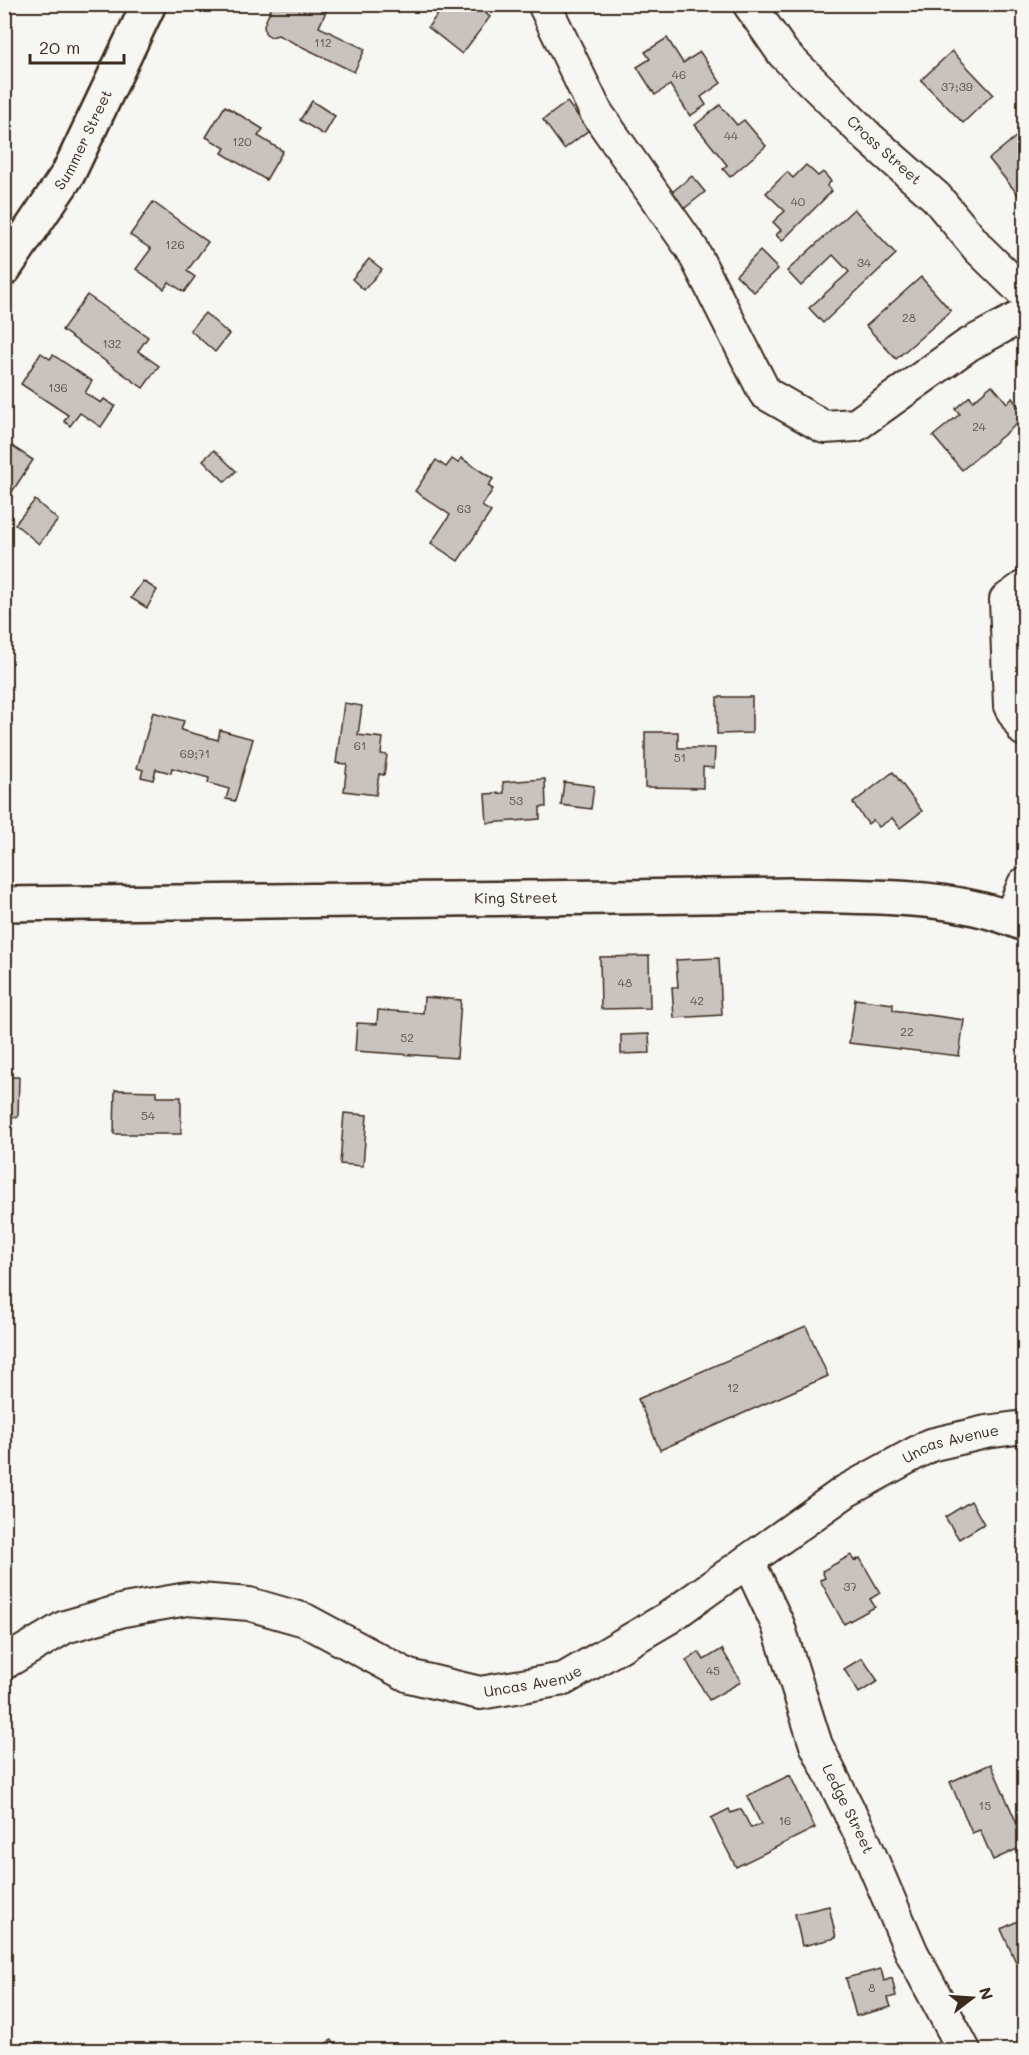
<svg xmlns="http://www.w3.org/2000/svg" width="1029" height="2055" font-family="Mali,sans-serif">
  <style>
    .building { fill: #c8c3be; stroke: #3b2a1e; stroke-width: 1.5 }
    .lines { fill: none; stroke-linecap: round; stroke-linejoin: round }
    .minor-casing { stroke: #3b2a1e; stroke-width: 36 }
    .major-casing { stroke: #3b2a1e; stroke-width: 38 }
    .minor { stroke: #f6f6f2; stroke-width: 32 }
    .major { stroke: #f6f6f2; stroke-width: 33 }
    .labels { text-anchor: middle; stroke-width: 5; stroke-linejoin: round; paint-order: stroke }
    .number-label { font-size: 12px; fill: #5e5046 }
    .street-label { font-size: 15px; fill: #3b2a1e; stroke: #f6f6f2 }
  </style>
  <rect width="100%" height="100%" fill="#f6f6f2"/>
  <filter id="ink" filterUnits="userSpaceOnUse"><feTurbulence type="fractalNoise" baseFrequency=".0167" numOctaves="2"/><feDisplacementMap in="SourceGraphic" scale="12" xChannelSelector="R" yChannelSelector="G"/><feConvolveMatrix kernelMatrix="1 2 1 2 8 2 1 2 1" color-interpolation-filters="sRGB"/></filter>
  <g filter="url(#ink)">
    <g class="building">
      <polygon points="273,4 322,4 328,7 319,27 365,49 354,72 278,35 271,37 265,33 264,25"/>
      <polygon points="445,4 474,4 490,17 462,54 428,27"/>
      <polygon points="667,38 683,63 700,52 721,83 701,97 706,105 690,116 670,85 655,95 637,67 650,59 645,52"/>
      <polygon points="952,51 993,94 963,123 921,80"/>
      <polygon points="312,101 335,116 324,135 300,120"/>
      <polygon points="567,102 589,130 564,149 543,120"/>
      <polygon points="720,105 737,125 744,120 766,146 730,177 723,169 727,165 695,125"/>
      <polygon points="225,106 263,129 258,136 283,151 266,180 222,153 225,148 206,137"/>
      <polygon points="1024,130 1024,194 1020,197 989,159"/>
      <polygon points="806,165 818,176 823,172 831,181 827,186 832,191 782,241 776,235 781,230 773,222 785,211 766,193 787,172 793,178"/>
      <polygon points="692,176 705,192 680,212 667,196"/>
      <polygon points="153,202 208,242 187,271 195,277 184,292 169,282 164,289 136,269 151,249 130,235"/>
      <polygon points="854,209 896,254 823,323 809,308 849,272 833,255 801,286 787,271"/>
      <polygon points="760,251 778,269 754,292 736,275"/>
      <polygon points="369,259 382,269 364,290 352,279"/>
      <polygon points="921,277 951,311 896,359 866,326"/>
      <polygon points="87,295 148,337 138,351 159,366 143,388 62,330"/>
      <polygon points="205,313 229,334 215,352 190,330"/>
      <polygon points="41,353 50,359 53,355 92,381 85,393 101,403 104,399 115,406 101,427 80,413 70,426 64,421 68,415 21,384"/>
      <polygon points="992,385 1007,403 1012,398 1024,414 1024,418 962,470 933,436 960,414 955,409 970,396 973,401"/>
      <polygon points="4,441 33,460 6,501 4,500"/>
      <polygon points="214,450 236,471 225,482 203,460"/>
      <polygon points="461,458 493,479 488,486 493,489 482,506 491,512 458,561 431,543 450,515 415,491 436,460 446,467 452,459 458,463"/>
      <polygon points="35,500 58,520 39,544 15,524"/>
      <polygon points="143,581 157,590 147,608 131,598"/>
      <polygon points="717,697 752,697 752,733 717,734"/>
      <polygon points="344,703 362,706 358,735 383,738 381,754 387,755 384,775 379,774 376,795 344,791 347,764 336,763"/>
      <polygon points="153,712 184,721 181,730 218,740 220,730 253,739 235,801 226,799 229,789 208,783 209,778 172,768 171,773 156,769 153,780 141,777 143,770 137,768"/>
      <polygon points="645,732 678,732 678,748 715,748 714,768 703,767 703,788 645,787"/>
      <polygon points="893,772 922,811 900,828 892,818 879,827 873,820 868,824 853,803"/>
      <polygon points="545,779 546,807 540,807 540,819 487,823 485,794 504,793 503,782"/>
      <polygon points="564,782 594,786 591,809 561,805"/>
      <polygon points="649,956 650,1008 601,1009 600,957"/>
      <polygon points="719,958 722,1015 674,1018 672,987 678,987 676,960"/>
      <polygon points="424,997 461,1000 457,1058 355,1051 357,1023 377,1024 378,1010 423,1013"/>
      <polygon points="855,999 893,1004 893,1010 964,1020 959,1056 849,1043"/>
      <polygon points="649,1034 650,1053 621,1054 621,1035"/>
      <polygon points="4,1077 19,1077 18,1117 4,1117"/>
      <polygon points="115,1090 157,1091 157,1097 181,1097 181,1134 114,1134"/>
      <polygon points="344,1113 367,1115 363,1166 340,1164"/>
      <polygon points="806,1326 828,1376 660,1450 638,1399"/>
      <polygon points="971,1501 984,1524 959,1539 945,1517"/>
      <polygon points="851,1555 854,1561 860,1558 880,1593 870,1599 875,1607 844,1624 820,1580 825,1578 822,1571"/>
      <polygon points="722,1649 741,1682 709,1700 686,1660 699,1652 704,1660"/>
      <polygon points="862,1658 878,1681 859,1693 844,1669"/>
      <polygon points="991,1764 1024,1840 1024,1846 993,1860 980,1830 972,1833 950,1782"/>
      <polygon points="790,1775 815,1828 736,1867 711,1818 729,1809 731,1813 741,1809 751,1828 761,1824 747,1796"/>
      <polygon points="829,1906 836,1938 802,1946 795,1914"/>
      <polygon points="1024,1918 1024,1980 1001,1929"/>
      <polygon points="881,1969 884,1981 892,1978 896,1996 888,1998 891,2007 856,2016 846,1978"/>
      <polygon points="332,2040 337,2050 313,2050"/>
    </g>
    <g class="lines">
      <g class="minor-casing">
        <g id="minor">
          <polyline points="544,4 596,112 692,249 765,393 824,427 856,425 968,345 1024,315"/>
          <path id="s1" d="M 749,4 L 783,53 L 868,137 L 936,197 L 979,249 L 1024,293"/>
          <polyline points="1024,587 1006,600 1010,706 1024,730"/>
          <polyline points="1010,918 1024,884"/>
          <path id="s2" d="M 748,1561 L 778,1625 L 816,1745 L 863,1839 L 912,1953 L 964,2050"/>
          <path id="s3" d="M 4,1663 L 65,1627 L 124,1610 L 187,1599 L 249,1604 L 305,1620 L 409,1676 L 480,1693 L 564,1679 L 668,1618 L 846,1491 L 923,1449 L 930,1445 L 986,1432 L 1024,1427"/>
        </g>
      </g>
      <g class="major-casing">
        <g id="major">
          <path id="s4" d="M 4,269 L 68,174 L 149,4"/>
          <path id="s5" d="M 4,904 L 792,895 C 868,897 954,893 1024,924"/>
        </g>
      </g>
      <use href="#minor" class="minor"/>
      <use href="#major" class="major"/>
    </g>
  </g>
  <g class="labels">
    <g class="number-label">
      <text x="323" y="47">112</text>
      <text x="679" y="79">46</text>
      <text x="957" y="91">37;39</text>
      <text x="731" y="140">44</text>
      <text x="242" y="146">120</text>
      <text x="798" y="206">40</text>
      <text x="175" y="249">126</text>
      <text x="864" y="267">34</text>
      <text x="909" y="322">28</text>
      <text x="112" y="348">132</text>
      <text x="58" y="392">136</text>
      <text x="979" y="431">24</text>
      <text x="464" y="513">63</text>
      <text x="360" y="750">61</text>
      <text x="195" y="758">69;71</text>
      <text x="680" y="762">51</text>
      <text x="516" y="805">53</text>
      <text x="625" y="987">48</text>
      <text x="697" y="1005">42</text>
      <text x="907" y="1036">22</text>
      <text x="407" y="1042">52</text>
      <text x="148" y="1120">54</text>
      <text x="733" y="1392">12</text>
      <text x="850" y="1591">37</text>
      <text x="713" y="1675">45</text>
      <text x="985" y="1810">15</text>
      <text x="785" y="1825">16</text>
      <text x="872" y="1992">8</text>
    </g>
    <g class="street-label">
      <text dy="5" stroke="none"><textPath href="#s4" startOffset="152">Summer Street</textPath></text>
      <text dy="5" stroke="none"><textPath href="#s1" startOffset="200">Cross Street</textPath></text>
      <text dy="5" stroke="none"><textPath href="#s5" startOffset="512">King Street</textPath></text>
      <text dy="5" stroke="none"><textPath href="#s3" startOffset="1048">Uncas Avenue</textPath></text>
      <text dy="5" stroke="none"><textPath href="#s3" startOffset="562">Uncas Avenue</textPath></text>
      <text dy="5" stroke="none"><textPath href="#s2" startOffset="268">Ledge Street</textPath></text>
    </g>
  </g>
  <rect width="1029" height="2055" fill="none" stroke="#f6f6f2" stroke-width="24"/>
  <rect x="12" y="12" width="1005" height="2031" fill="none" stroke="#3b2a1e" stroke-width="2" filter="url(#ink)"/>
  <g transform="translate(972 1998) rotate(73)" stroke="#f6f6f2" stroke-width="4.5" paint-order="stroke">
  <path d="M0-4.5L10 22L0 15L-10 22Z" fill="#3b2a1e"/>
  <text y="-9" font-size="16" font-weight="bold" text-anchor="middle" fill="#3b2a1e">N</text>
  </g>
  <path d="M30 54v9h94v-9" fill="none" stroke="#3b2a1e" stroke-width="3"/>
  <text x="39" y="54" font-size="18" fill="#3b2a1e" stroke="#f6f6f2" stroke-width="4.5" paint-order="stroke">20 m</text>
</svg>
